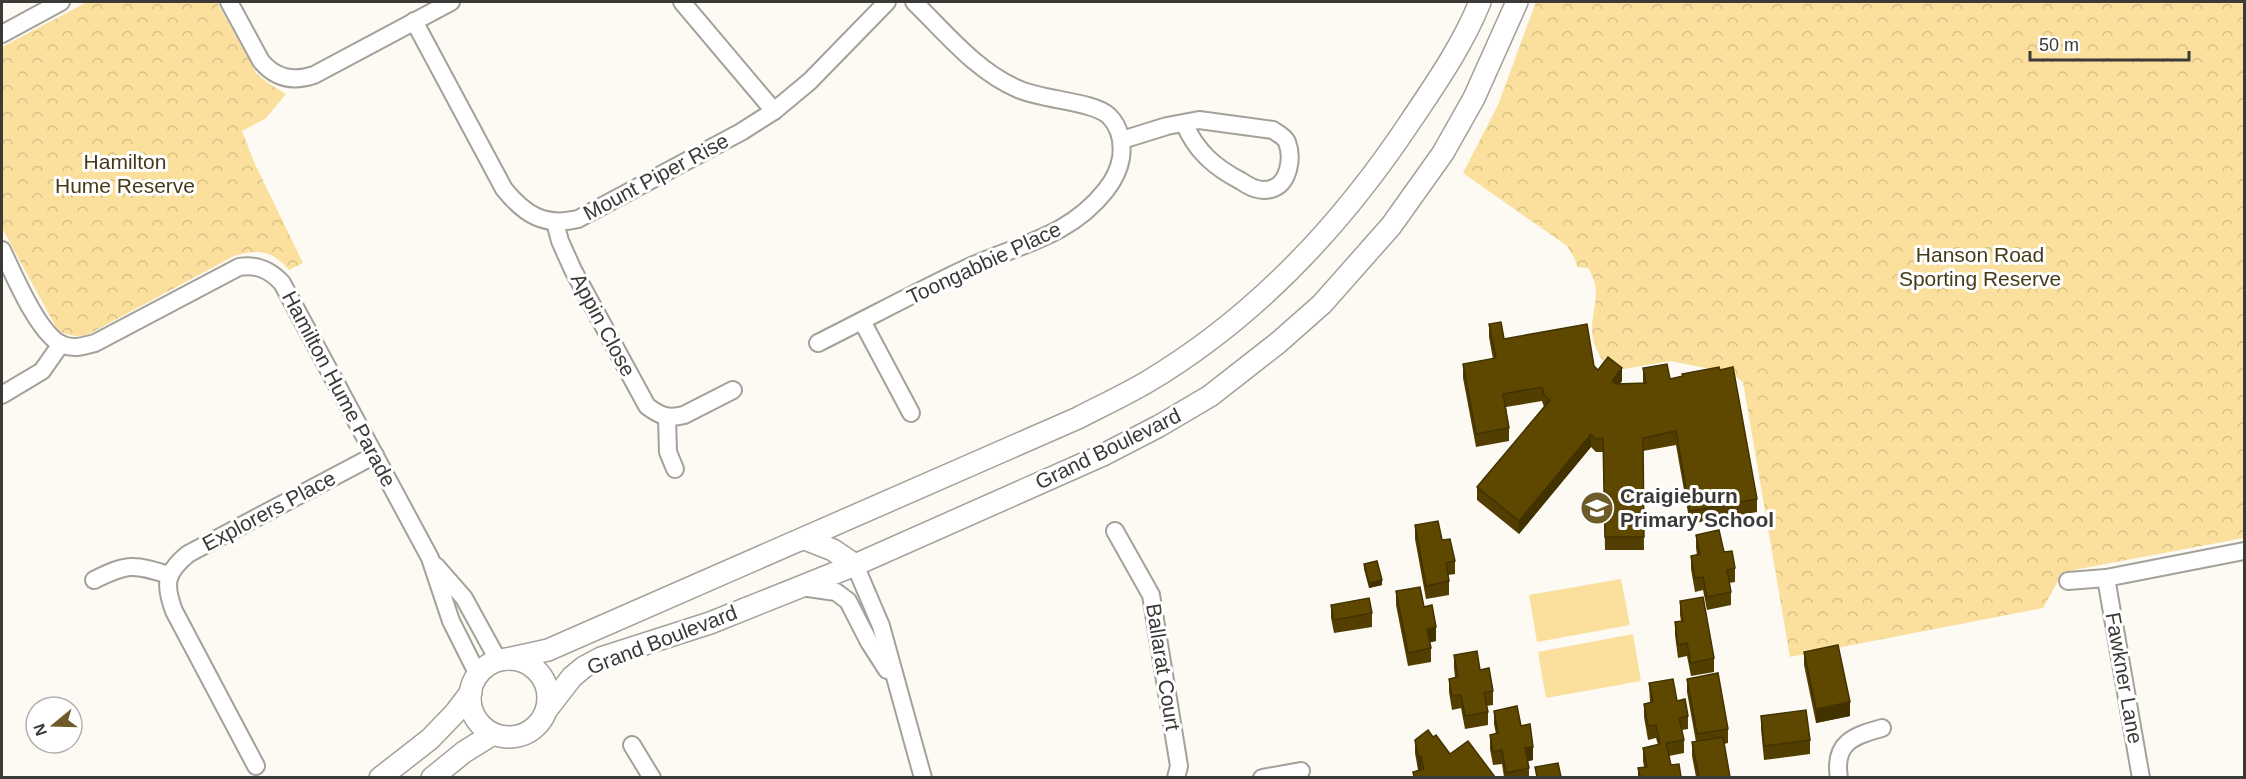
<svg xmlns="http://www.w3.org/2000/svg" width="2246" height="779" font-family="Helvetica,sans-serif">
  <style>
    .grass { fill: #fbe09d }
    .park { fill: url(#park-crowns) }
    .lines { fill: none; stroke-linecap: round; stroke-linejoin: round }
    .minor-casing { stroke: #a3a19a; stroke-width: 20 }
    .tertiary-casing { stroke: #a3a19a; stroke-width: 24 }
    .minor { stroke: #fff; stroke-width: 16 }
    .tertiary { stroke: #fff; stroke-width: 21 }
    .wall { fill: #513e00 }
    .shaded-wall { fill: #423200 }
    .building { fill: #5e4800; stroke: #423200; stroke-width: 1.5 }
    .labels { text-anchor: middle; stroke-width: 6; stroke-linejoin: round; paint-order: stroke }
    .park-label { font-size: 21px; fill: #473a17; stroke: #fff }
    .street-label { font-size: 21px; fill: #3b3a37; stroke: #fff }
    .poi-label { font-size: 21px; font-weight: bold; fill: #3b3a37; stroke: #fff; text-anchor: start }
  </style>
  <defs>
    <pattern id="park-crowns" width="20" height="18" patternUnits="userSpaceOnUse" patternTransform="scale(1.5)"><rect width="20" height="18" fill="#fbe09d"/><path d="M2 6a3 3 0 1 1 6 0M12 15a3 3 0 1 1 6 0" fill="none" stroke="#d8c188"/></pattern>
  </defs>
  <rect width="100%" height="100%" fill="#fdfaf3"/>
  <g class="grass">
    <polygon points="1621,579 1630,625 1537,642 1529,595"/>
    <polygon points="1633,634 1641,681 1546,698 1538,652"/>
  </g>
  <g class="park">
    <path d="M 87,2 L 217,2 L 257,74 L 268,83 L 286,94 L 266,118 L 242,131 L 254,162 L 303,263 L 289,270 C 272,250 259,249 234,256 L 87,335 C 75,337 67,336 57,329 L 2,228 L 2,47 Z"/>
    <path d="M 1536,2 L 2244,2 L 2244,538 L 2063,572 L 2043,608 L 1790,657 L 1743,382 L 1731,373 L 1670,361 L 1618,370 L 1606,366 C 1599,355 1592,343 1592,330 C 1592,306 1603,291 1588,268 L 1577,267 L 1575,259 L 1567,246 L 1463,173 L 1498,105 Z"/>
  </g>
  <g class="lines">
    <g class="minor-casing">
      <g id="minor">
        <path d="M 229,2 L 261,61 C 275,78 293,82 314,75 L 451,2"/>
        <polyline points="682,2 774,111"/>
        <path d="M 414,21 L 504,189 C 525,215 545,227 578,219 L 741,132 L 774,111 L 810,81 L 887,2"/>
        <polyline points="2,34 61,2"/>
        <path d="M 1122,140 L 1167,126 L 1199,120 L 1273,130 C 1278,134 1284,136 1287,142 C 1293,158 1289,184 1271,189 C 1259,192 1250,187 1241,181 C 1214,167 1196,151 1184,123"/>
        <path d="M 555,222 L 560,241 L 573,270 L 647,406 C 660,416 668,419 684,415 L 733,390"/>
        <path d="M 2,250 C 13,273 39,336 63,345 C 74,349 84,346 95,343 L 239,267 C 257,264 270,270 282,283 L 430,558 L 451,621 L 478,675"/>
        <polyline points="862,321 911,413"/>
        <path d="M 818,343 C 868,318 918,291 969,267 C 1020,244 1069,237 1106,190 C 1113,181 1119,170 1121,158 C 1123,143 1120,127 1109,116 C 1093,101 1041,100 1018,89 C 976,71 946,33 914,2"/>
        <polyline points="2,395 42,371 61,344"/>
        <polyline points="667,418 668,452 675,469"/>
        <polyline points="1115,531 1151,595 1179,766 1176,778"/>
        <polyline points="855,565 881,626 923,778"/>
        <polyline points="436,566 464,598 498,660"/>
        <polyline points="2106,578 2141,778"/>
        <path d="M 94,580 C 128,563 133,564 169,575"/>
        <polyline points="2068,581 2106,578 2244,551"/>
        <polyline points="801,587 836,592 848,601 869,642 887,670"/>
        <polyline points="632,745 652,778"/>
        <path d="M 256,766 L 174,611 C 164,584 165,573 188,554 L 375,455"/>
        <polyline points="1262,778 1301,771"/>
        <path d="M 1839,778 C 1833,742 1854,736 1882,728"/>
      </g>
    </g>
    <g class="tertiary-casing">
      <g id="tertiary">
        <polyline points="805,539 833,550 855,565"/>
        <circle cx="509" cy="698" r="39"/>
        <path d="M 507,659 L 548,650 L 1078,418 C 1101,406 1125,395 1147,382 C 1256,317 1342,225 1412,119 C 1437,82 1463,44 1480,2"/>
        <polyline points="548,708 572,677 584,667 601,658 710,623 855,565 1103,455 1159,426 1210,396 1279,342 1322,304 1391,226 1443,153 1474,98 1517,2"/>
        <polyline points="380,778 430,739 455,713 471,692"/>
        <polyline points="432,778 464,752 493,734"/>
      </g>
    </g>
    <use href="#minor" class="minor"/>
    <use href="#tertiary" class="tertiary"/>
  </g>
  <g class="wall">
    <polygon points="1489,324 1504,339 1594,366 1598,370 1622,381 1619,384 1643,383 1643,368 1670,379 1757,499 1757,512 1690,524 1676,445 1643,451 1644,550 1605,550 1603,452 1596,452 1591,447 1519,534 1477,500 1477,487 1544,407 1542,401 1506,407 1509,428 1509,441 1476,447 1463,378 1463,364 1493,359 1489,337"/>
    <polygon points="1415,525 1442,540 1455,561 1455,574 1448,575 1449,581 1449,595 1426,599 1415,539"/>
    <polygon points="1696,535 1724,552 1735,568 1735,582 1729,583 1731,592 1731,605 1707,610 1703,590 1695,592 1691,569 1691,556 1697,555 1696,548"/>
    <polygon points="1364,564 1382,585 1369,588 1364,569"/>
    <polygon points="1396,591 1424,607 1436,641 1430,642 1431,648 1431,662 1408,666 1396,605"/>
    <polygon points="1680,601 1714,658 1714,672 1691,676 1687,656 1678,658 1675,635 1675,622 1681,621 1680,615"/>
    <polygon points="1331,605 1372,613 1372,627 1334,633 1331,618"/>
    <polygon points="1804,652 1850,716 1816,723 1804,665"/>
    <polygon points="1454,655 1480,670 1493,691 1493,705 1486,706 1488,712 1488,725 1465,729 1461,708 1452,710 1449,692 1449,679 1455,677 1454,668"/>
    <polygon points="1687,679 1728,729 1728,743 1724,744 1730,777 1696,777 1692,756 1692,742 1696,742 1687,692"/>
    <polygon points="1649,683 1677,701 1688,716 1688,729 1682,730 1684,740 1684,753 1669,756 1671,765 1681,777 1638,777 1638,768 1644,767 1643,761 1643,748 1658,745 1656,738 1648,740 1644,717 1644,704 1650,702"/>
    <polygon points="1494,711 1521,726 1533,760 1528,761 1529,768 1529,777 1504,777 1502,764 1493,765 1490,749 1490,735 1496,734 1494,724"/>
    <polygon points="1761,716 1810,740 1810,754 1764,760 1761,729"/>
    <polygon points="1433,737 1450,754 1495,777 1413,777 1413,772 1418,770 1415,753 1415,740"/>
  </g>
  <g class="shaded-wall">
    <polygon points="1622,368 1622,381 1612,394 1612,381"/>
    <polygon points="1591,434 1591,447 1519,534 1519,521"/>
    <polygon points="1382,580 1382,585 1369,588 1369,583"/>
    <polygon points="1436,627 1436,641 1427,643 1427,629"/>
    <polygon points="1850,702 1850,716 1816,723 1816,709"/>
    <polygon points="1533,747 1533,760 1525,762 1525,748"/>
    <polygon points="1421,756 1421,769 1418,770 1418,757"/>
  </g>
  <g class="building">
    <polygon points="1501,322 1504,339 1587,324 1594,366 1598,370 1608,357 1622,368 1612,381 1616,384 1646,383 1643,368 1667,364 1670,379 1683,376 1682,374 1719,367 1720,370 1733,367 1757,499 1690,511 1676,431 1643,438 1644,537 1605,537 1603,438 1596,439 1591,434 1519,521 1477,487 1550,400 1544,395 1542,387 1503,394 1509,428 1476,434 1463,364 1496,358 1489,324"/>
    <polygon points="1438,521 1442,540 1450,539 1455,561 1446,563 1449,581 1426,586 1415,525"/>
    <polygon points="1719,530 1724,552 1732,551 1735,568 1727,570 1731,592 1707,597 1703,577 1695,578 1691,556 1700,554 1696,535"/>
    <polygon points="1377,561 1382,580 1369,583 1364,564"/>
    <polygon points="1420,587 1424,607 1432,605 1436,627 1427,629 1431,648 1408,653 1396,591"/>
    <polygon points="1703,597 1714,658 1691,663 1687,643 1678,645 1675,622 1683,621 1680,601"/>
    <polygon points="1369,598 1372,613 1334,620 1331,605"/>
    <polygon points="1838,645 1850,702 1816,709 1804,652"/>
    <polygon points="1477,651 1480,670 1489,668 1493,691 1484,693 1488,712 1465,716 1461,695 1452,696 1449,679 1458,677 1454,655"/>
    <polygon points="1718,673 1728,729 1697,734 1687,679"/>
    <polygon points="1673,679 1677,701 1685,699 1688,716 1679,718 1684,740 1666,743 1671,765 1679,764 1681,777 1640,777 1638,768 1647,767 1643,748 1660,744 1656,725 1648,726 1644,704 1653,702 1649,683"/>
    <polygon points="1517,706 1521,726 1530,724 1533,747 1525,748 1529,768 1506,773 1502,750 1493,752 1490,735 1498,733 1494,711"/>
    <polygon points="1806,710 1810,740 1764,746 1761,716"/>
    <polygon points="1428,730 1433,737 1436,735 1450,754 1468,741 1495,777 1414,777 1413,772 1424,769 1421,756 1418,757 1415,740"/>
    <polygon points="1723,737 1730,777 1699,777 1692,742"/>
    <polygon points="1558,763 1561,777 1537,777 1535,767"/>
  </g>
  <defs>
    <g id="school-disc" transform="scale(1.725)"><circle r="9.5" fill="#6e5b29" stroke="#fff"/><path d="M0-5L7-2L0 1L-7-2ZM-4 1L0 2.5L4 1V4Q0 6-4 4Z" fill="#fff"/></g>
  </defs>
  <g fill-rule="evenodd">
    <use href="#school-disc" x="1597" y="508"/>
  </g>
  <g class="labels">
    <g class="park-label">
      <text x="125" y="169">Hamilton<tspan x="125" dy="24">Hume Reserve</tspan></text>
      <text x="1980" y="262">Hanson Road<tspan x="1980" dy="24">Sporting Reserve</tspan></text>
    </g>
    <g class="street-label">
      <text transform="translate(656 177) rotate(-28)" y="7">Mount Piper Rise</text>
      <text transform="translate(984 263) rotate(-25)" y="7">Toongabbie Place</text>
      <text transform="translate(603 325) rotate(62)" y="7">Appin Close</text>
      <text transform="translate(339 389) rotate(62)" y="7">Hamilton Hume Parade</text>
      <text transform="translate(1108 449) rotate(-26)" y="7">Grand Boulevard</text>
      <text transform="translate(269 511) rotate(-28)" y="7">Explorers Place</text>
      <text transform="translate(662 640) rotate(-21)" y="7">Grand Boulevard</text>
      <text transform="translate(1163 667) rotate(81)" y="7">Ballarat Court</text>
      <text transform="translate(2124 678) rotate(80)" y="7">Fawkner Lane</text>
    </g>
    <g class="poi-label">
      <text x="1620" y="503">Craigieburn<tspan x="1620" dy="24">Primary School</tspan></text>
    </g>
  </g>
  <rect width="2246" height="779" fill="none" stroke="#3b3a37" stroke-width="6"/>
  <g transform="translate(54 725) rotate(251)"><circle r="28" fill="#ffffff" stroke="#b1b0af" stroke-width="1.5"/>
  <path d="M0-4.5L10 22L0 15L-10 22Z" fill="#6e5b29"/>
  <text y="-9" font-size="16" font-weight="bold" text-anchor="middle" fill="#3b3a37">N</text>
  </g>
  <path d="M2030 51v9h159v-9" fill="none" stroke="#3b3a37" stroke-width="3"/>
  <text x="2039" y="51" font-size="18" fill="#3b3a37" stroke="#ffffff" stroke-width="4.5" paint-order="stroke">50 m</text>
</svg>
